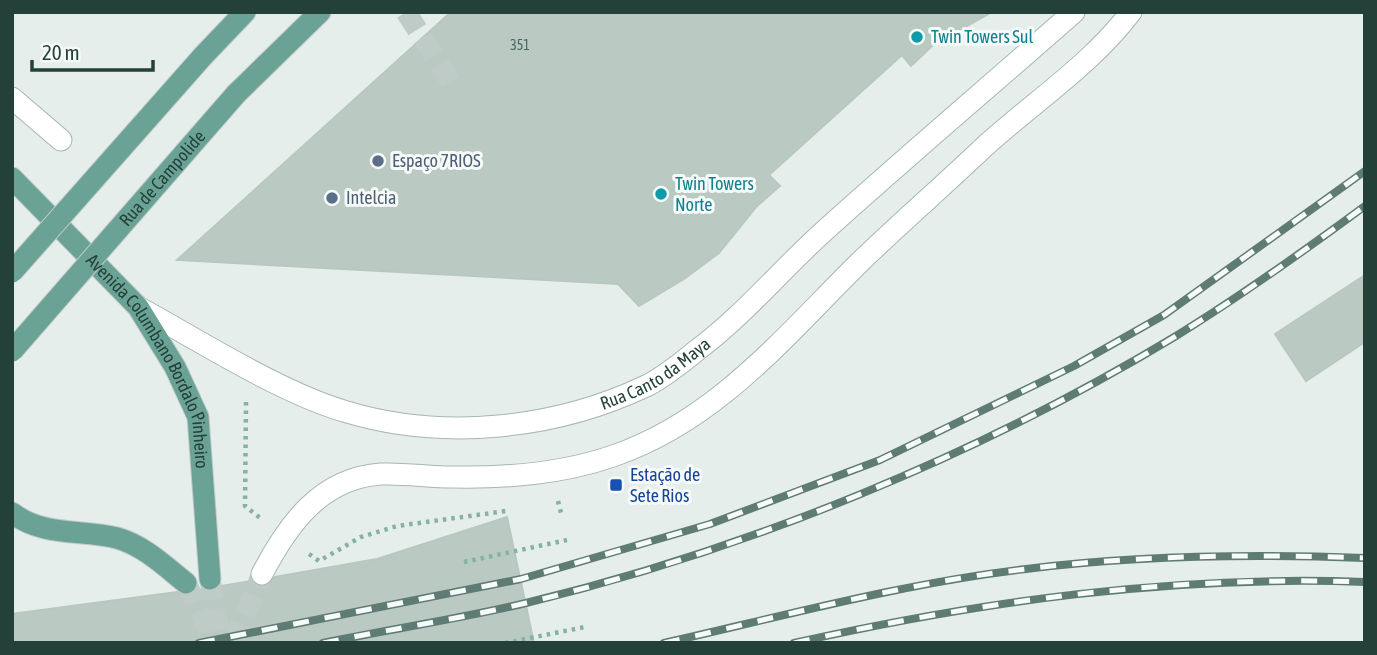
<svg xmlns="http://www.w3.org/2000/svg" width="1377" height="655" font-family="'Asap Condensed',sans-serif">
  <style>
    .building { fill: #bbc9c3; stroke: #b8c8c1; stroke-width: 2 }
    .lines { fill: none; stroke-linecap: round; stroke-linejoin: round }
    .minor-tunnel { stroke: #becbc7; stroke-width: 21; stroke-dasharray: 21 10; stroke-linecap: butt }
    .major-tunnel { stroke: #becbc7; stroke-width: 21; stroke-dasharray: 21 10; stroke-linecap: butt }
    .minor-casing { stroke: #a7b7b1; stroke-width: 23 }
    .major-casing { stroke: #c2cac8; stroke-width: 23 }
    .path { stroke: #86b2a4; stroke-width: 4.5; stroke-dasharray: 3.5 5; stroke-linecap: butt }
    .minor { stroke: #fff; stroke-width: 21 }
    .major { stroke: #6aa395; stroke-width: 21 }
    .rail-casing { stroke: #5f7c74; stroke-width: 8 }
    .rail { stroke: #f6faf8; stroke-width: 5; stroke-dasharray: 16; stroke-linecap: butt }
    .major-bridge-casing { stroke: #c2cac8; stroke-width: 23; stroke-linecap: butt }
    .major-bridge { stroke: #6aa395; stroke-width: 21 }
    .culture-dot { fill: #0f9aa8; stroke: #f6faf8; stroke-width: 2.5 }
    .service-dot { fill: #5c6f8a; stroke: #f6faf8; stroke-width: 2.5 }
    .transit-dot { fill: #1a4fb4; stroke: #f6faf8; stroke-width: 2.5 }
    .labels { text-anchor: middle; stroke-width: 6; stroke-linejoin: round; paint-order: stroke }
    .number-label { font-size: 14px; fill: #4a635c }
    .culture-label { font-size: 18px; fill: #0d838f; stroke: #f6faf8; text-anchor: start }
    .service-label { font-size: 18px; fill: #4e5e75; stroke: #f6faf8; text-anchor: start }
    .street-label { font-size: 18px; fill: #244139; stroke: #f6faf8 }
    .transit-label { font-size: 18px; fill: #164399; stroke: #f6faf8; text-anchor: start }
  </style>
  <rect width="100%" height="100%" fill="#e5eeea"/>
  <g class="building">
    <polygon points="451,12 992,12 933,45 911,66 902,55 769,175 780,186 756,207 719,253 684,279 639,306 618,284 177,260"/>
    <polygon points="1365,275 1365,342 1306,381 1275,334"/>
    <polygon points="507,517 534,643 12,643 12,614 177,592 190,595 197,589 212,592 221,586 251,581 263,587 275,577 377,559"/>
  </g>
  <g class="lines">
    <g class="minor-tunnel">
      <polyline points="406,12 453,85"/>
      <polyline points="233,643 262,574"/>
    </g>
    <g class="major-tunnel">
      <polyline points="210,579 220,637"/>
      <polyline points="186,583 215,643"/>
    </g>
    <g class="minor-casing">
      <g id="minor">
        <polyline points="12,98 61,140"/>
        <path id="s1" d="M 138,307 C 200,341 281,393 347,412 C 444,441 555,429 646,386 C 663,378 681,363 696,351 C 742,317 780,271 822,233 C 905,158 990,86 1074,12"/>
        <path d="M 262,574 C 288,524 321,478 381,474 C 405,473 429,477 452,477 C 507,478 561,474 613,456 C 716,421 784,337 859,263 C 899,224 942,187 983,148 C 1032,103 1090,66 1131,12"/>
      </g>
    </g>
    <g class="major-casing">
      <g id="major">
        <polyline points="203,56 245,12"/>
        <polyline points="236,94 320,12"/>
        <path id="s2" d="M 12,178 L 138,307 L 175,367 L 198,417 L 210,579"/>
        <path d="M 12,513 C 44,537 81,529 117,538 C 143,545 166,567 186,583"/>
      </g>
    </g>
    <g class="path">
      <polyline points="246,402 245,506 260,518"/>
      <polyline points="558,501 562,517"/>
      <polyline points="309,554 319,561 361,537 397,526 506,511"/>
      <polyline points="464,562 567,540"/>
      <polyline points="505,643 585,627"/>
    </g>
    <use href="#minor" class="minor"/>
    <use href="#major" class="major"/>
    <g class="rail-casing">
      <g id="rail">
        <polyline points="199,643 521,579 710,524 880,460 1074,366 1164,315 1365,171"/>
        <path d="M 323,643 C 391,629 459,619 526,603 C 750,549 979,455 1176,336 C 1241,296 1304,251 1365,206"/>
        <path d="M 664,643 C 784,616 904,583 1026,569 C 1139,555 1252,554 1365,558"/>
        <path d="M 794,643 C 982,601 1172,575 1365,582"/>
      </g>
    </g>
    <use href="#rail" class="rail"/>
    <g class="major-bridge-casing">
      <g id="major-bridge">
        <polyline points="12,272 203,56"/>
        <path id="s3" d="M 12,351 L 236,94"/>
      </g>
    </g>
    <use href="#major-bridge" class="major-bridge"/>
  </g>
  <g class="culture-dot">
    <circle cx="917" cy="37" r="7"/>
    <circle cx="661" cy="194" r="7"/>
  </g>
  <g class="service-dot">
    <circle cx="378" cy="161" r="7"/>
    <circle cx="332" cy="198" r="7"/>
  </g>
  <rect class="transit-dot" x="609" y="478" width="14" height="14" rx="3.5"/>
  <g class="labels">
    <g class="number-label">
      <text x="520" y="50">351</text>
    </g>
    <g class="culture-label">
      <text x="931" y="43">Twin Towers Sul</text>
      <text x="675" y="190">Twin Towers<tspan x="675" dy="21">Norte</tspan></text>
    </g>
    <g class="service-label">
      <text x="392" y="167">Espaço 7RIOS</text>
      <text x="346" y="204">Intelcia</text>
    </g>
    <g class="street-label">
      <text dy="6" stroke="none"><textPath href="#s3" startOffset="229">Rua de Campolide</textPath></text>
      <text dy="6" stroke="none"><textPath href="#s2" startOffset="234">Avenida Columbano Bordalo Pinheiro</textPath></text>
      <text dy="6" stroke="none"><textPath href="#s1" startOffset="555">Rua Canto da Maya</textPath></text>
    </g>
    <g class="transit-label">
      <text x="630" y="481">Estação de<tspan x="630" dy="21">Sete Rios</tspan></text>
    </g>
  </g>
  <rect width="1377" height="655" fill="none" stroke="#244139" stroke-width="28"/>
  <path d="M32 60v10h121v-10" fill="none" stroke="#244139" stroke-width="3.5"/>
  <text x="42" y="60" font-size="21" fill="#244139" stroke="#f6faf8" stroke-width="5" paint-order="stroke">20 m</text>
</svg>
